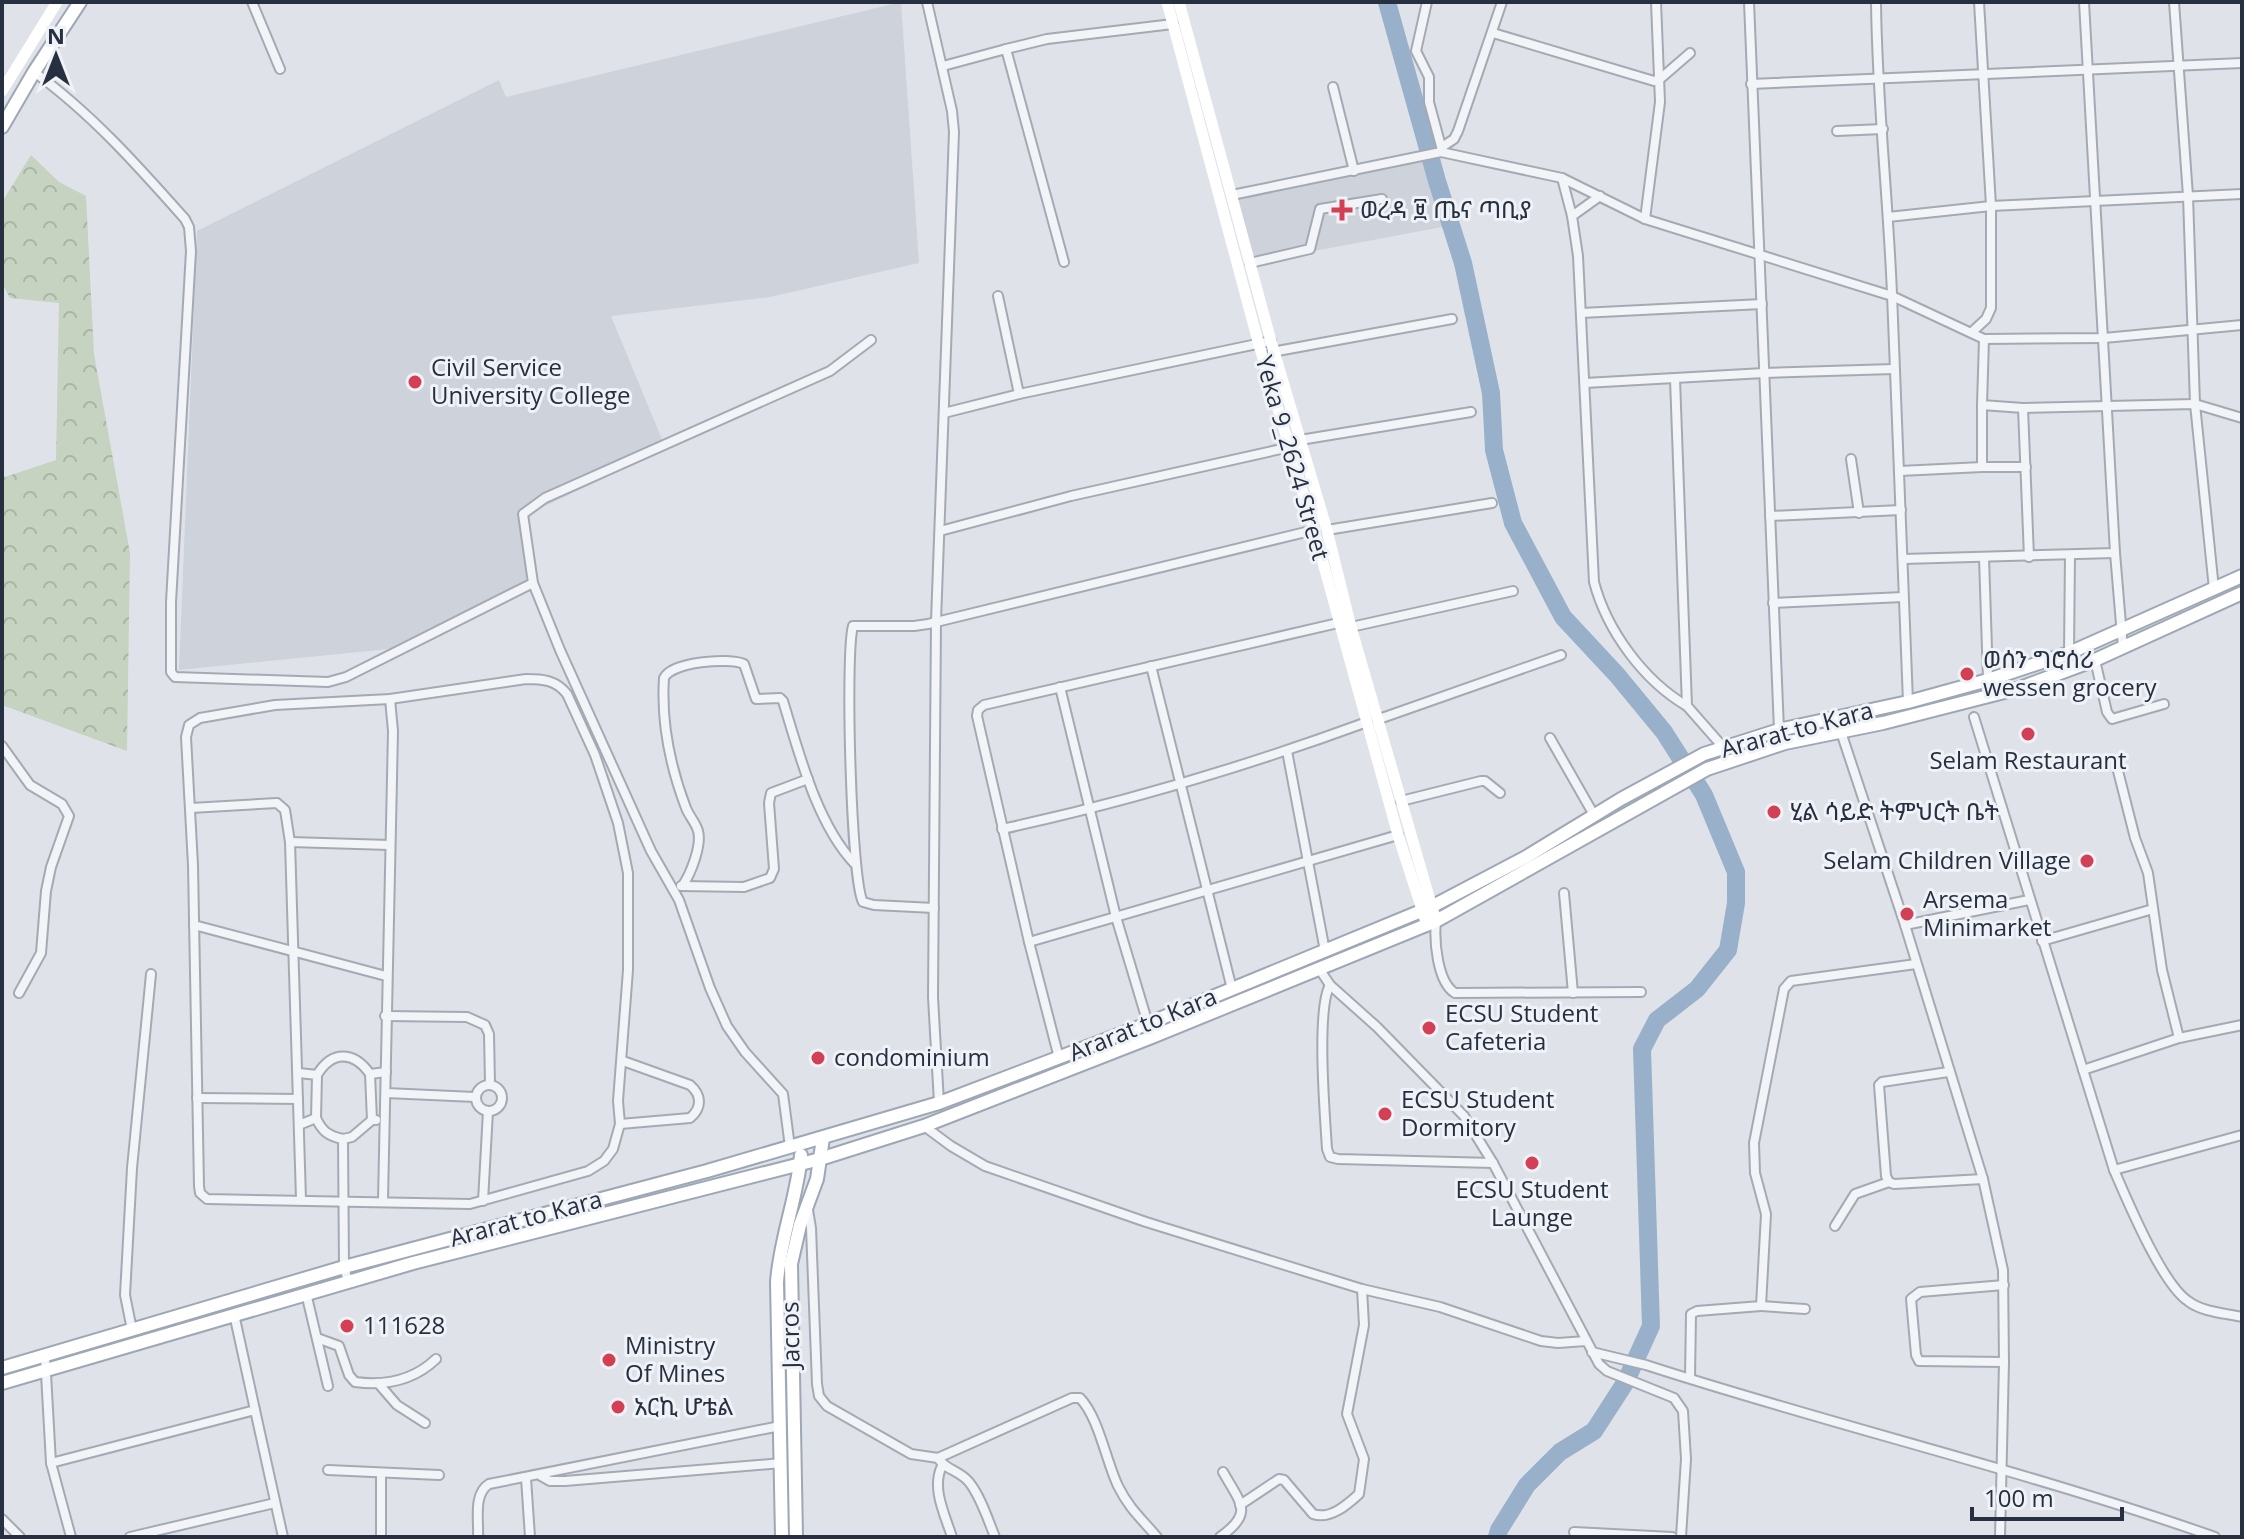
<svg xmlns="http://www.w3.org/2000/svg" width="2244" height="1539" font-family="'Open Sans','Noto Sans Ethiopic',sans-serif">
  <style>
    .built { fill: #cdd2db }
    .forest { fill: url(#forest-crowns) }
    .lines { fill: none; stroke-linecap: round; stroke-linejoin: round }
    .river { stroke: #99b0ca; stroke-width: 18 }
    .street-casing { stroke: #a4aab3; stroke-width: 12 }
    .primary-casing { stroke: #9ea7b5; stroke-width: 16 }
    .street { stroke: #f2f4f7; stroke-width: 8 }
    .secondary { stroke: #fff; stroke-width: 11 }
    .primary { stroke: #fff; stroke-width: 12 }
    .poi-dot { fill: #d33f55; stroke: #eff2f6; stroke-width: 3 }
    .labels { text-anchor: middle; stroke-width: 6; stroke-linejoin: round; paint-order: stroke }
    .poi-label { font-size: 24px; fill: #273041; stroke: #eff2f6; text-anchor: start }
    .street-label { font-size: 24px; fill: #273041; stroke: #eff2f6 }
  </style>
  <defs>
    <pattern id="forest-crowns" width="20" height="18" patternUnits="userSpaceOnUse" patternTransform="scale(2)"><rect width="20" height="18" fill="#c5d3c0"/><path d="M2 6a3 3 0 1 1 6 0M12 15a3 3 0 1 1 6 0" fill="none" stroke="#a9b5a6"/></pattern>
  </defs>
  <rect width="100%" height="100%" fill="#dfe3e9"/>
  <g class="built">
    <polygon points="901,2 919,263 770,297 611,316 666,449 526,515 539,588 389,649 179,670 197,231 499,80 506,97"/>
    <polygon points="1432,154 1453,225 1250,263 1232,195"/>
  </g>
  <polygon class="forest" points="31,155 59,182 86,196 94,354 130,553 127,751 2,705 2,478 56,460 59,303 10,298 2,283 2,202"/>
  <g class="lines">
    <polyline class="river" points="1387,2 1437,181 1463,263 1491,393 1494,450 1513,523 1563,617 1617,675 1664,732 1704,795 1736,872 1736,903 1728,950 1697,989 1657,1020 1642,1049 1651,1326 1625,1383 1594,1431 1560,1452 1527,1485 1499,1530 1497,1537"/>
    <g class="street-casing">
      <g id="street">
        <polyline points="252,2 280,69"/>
        <polyline points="927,2 952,111 954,132 936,621 933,997 939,1103"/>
        <polyline points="1427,2 1416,51 1429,77 1429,102 1442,150"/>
        <polyline points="1749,2 1779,730"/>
        <path d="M 1876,2 C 1877,100 1888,196 1892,294 C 1898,430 1902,566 1908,702"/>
        <polyline points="2174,2 2188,196 2195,404 2214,589"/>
        <polyline points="1493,33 1654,81 1660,79 1690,53"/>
        <polyline points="1006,49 1047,39 1173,24"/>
        <polyline points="943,66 1006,49 1064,262"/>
        <path d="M 34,72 C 91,113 138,166 185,219 L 189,227 L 191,251 L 171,602 L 171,672 L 175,677 L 328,682 L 346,677 L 533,583"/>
        <polyline points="1751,84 2242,63"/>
        <polyline points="1333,87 1354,171"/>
        <polyline points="1837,131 1883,129"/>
        <polyline points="1442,147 1454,139 1458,131 1502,2"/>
        <path d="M 1562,178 L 1572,216 L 1578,256 L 1594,582 C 1607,631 1644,681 1687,706"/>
        <polyline points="1232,195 1441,152 1562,178 1645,219 1892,296 1984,339 2104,338 2242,325"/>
        <polyline points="1572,216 1600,196"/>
        <polyline points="1888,217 1991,206 2242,194"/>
        <polyline points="1645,219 1660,102 1656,2"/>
        <polyline points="1250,263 1310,249 1320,209 1382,199"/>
        <polyline points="998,296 1019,394"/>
        <polyline points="1581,313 1762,304"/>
        <polyline points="1972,332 1986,319 1991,308 1991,206 1979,2"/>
        <polyline points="1984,339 1982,405 2023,408 2195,404 2242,418"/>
        <polyline points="1272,352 1452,319"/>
        <polyline points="1675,379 1687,706 1723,747"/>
        <polyline points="1585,383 1764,373 1894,369"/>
        <polyline points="1982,405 1982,467"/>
        <polyline points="2023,408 2029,557"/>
        <polyline points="944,413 1019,394 1271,341"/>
        <polyline points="1300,440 1471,412"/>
        <polyline points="1851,459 1859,513"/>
        <polyline points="1900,471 1982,467 2026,467"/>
        <polyline points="1770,516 1901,510"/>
        <polyline points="1327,530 1492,503"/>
        <polyline points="940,531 1071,496 1290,447"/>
        <polyline points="2115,553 2123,648"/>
        <polyline points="1984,557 1988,680"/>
        <polyline points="1903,559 2115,553 2084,2"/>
        <polyline points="1773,603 1903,597"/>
        <polyline points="1351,627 1513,591"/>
        <polyline points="2069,653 2070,555"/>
        <polyline points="2095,660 2107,712 2112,719 2164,704"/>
        <polyline points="1151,666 1232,989"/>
        <path d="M 526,679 C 543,679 556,680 567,694 L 595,755 L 618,823 L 628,873 L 628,970 L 618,1101 L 620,1124 L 613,1149 L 604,1161 L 588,1171 L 470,1204 L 207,1199 L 200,1193 L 199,1186 L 193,865 L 186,737 L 189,725 L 200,718 L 275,705 L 390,699 Z"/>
        <polyline points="1060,687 1116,917 1152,1037"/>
        <polyline points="1836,717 1905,925 1983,1179 2003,1270 2004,1362 2000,1537"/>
        <path d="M 1974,717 L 2114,1170 C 2127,1200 2162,1284 2188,1301 C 2202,1312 2224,1313 2242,1317"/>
        <polyline points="1379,719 1561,655"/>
        <polyline points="1550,738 1594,815"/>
        <polyline points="2,746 30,785 62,804 69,816 51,867 46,891 41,953 19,993"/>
        <polyline points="1287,751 1325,951"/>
        <polyline points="2118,771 2135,838 2148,873 2162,970 2179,1038"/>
        <polyline points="1401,801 1481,781 1485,781 1500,793"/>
        <polyline points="191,808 277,803 285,810 290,842"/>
        <path d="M 1002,829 C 1127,802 1247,766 1367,722"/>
        <path d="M 683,885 C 691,873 702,845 698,831 C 696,823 689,816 686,808 C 670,766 661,723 664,678 C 671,662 729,657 744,664 L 756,699 L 780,698 L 783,701 C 799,753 817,824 854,863"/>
        <polyline points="681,886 744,887 770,878 774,869 769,803 771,793 808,779"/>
        <polyline points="1564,893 1573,993"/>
        <path d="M 934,908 L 874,905 L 863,902 C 851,881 845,653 853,626 L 914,626 L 928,624 L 1314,530"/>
        <path d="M 1436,921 C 1434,940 1437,982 1455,993 L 1641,992"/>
        <polyline points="194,925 386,976"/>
        <polyline points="1905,925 2029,900"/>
        <polyline points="2042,941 2153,909"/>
        <polyline points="1029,942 1398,835"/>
        <polyline points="1320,970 1330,985 1377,1027 1464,1116 1493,1163 1599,1364 1607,1371 1674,1398 1683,1411 1686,1459 1681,1537"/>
        <path d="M 1330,985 C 1316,1009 1325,1116 1327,1149 L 1330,1157 L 1338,1159 L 1493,1163"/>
        <polyline points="385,1016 467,1017 485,1025 489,1034 490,1084"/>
        <polyline points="1059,1058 1029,942 977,716 978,710 984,705 1338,623"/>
        <polyline points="2083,1070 2179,1038 2242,1025"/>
        <polyline points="1948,1072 1882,1082 1879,1085 1886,1176 1889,1182 1894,1184 1983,1179"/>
        <polyline points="299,1073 317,1075 316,1118 299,1125"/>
        <polyline points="370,1074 372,1120 376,1120"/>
        <path d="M 317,1075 C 332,1050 354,1051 370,1074 L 386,1072"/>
        <circle cx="489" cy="1098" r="13"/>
        <polyline points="386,1093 475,1097"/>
        <polyline points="197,1098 298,1099"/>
        <path d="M 316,1118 C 322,1131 328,1136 343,1139"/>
        <path d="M 620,1124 L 690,1118 C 702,1108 702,1095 690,1085 L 623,1061"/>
        <polyline points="924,1126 951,1146 985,1166 1146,1222 1362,1289 1440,1307 1541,1341 1558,1343 1586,1341"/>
        <polyline points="790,1147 783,1094 745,1052 727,1026 710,988 679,900 651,851 560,650 533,583 523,514 545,498 830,371 871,340"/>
        <polyline points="2114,1170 2242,1135"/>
        <polyline points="301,1199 290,842 390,845"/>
        <polyline points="383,1200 393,731 390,699"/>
        <polyline points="483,1201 488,1111"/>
        <path d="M 808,1210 L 811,1228 L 817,1384 L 819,1396 L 827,1406 L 911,1454 L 938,1458 L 1072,1398 L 1080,1398 C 1099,1418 1106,1461 1118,1486 C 1130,1510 1141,1518 1157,1537"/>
        <polyline points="1835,1226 1855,1194 1889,1182"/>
        <polyline points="348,1281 344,1267 343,1139 352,1137 372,1120"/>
        <polyline points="2004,1285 1920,1292 1911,1299 1916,1355 1919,1361 2004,1362"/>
        <polyline points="306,1293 328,1386"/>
        <polyline points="1761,1306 1805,1309"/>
        <polyline points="234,1314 255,1410"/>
        <polyline points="132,1330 125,1295 132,1168 151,974"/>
        <path d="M 317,1338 L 339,1346 L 349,1375 L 355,1382 C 385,1386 414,1380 436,1359"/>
        <path d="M 1592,1352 L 1646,1365 C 1834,1426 2028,1471 2215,1537"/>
        <polyline points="45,1356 51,1463 71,1537"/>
        <polyline points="1690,1378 1691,1314 1697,1311 1761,1306 1766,1214 1755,1173 1754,1143 1784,989 1791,981 1916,964"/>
        <polyline points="378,1383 397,1405 425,1423"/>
        <path d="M 938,1458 C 944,1469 960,1471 969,1482 C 981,1497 988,1520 995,1537"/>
        <polyline points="51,1463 255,1410 283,1537"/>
        <path d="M 942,1466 C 931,1488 945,1515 952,1537"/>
        <polyline points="328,1470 439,1475"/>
        <polyline points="541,1476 550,1481 565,1481 782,1463"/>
        <polyline points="526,1478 530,1537"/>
        <path d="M 1240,1505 L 1279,1479 L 1284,1480 L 1313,1514 C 1330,1520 1347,1505 1359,1494 L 1364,1459 L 1347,1414 L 1364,1325 L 1362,1289"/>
        <polyline points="2,1519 20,1537"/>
        <polyline points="1574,1532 1672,1537"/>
        <polyline points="130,1537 275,1503"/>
        <polyline points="381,1537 381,1473"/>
        <path d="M 478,1537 C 479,1520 473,1494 489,1484 L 780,1426"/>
        <path d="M 1220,1537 C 1254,1513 1241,1504 1223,1472"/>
      </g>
    </g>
    <g class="primary-casing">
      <g id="primary">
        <polyline points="2,127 34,72 80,2"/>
        <polyline points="2,1368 344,1267 707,1171 939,1103 1147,1024 1431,907 1526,857 1621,799 1704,754 1779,730 1908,702 1988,680 2069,653 2242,576"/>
        <polyline points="2,1383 413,1263 820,1159 924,1126 1152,1037 1436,921 1707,769 1785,743 1883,723 2020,688 2095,660 2242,593"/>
        <path d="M 782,1537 L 777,1282 C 780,1239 797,1198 801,1155"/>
        <polyline points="796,1537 791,1264 800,1225 817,1179 823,1138"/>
      </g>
    </g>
    <use href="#street" class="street"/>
    <g class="secondary">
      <polyline points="1167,2 1259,345 1314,530 1398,835 1427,925"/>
      <polyline points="1179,2 1271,341 1327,530 1351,627 1436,921"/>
      <polyline points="2,91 57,2"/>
    </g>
    <use href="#primary" class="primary"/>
  </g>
  <g class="poi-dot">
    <path d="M1338 198h8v8h8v8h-8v8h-8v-8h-8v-8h8z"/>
    <circle cx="415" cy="382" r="8"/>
    <circle cx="1967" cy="674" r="8"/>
    <circle cx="2028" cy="734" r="8"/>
    <circle cx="1774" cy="812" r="8"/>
    <circle cx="2087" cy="861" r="8"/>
    <circle cx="1907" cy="914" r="8"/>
    <circle cx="1429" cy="1028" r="8"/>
    <circle cx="818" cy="1058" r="8"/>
    <circle cx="1385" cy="1114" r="8"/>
    <circle cx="1532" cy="1163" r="8"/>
    <circle cx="347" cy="1326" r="8"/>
    <circle cx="609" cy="1360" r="8"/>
    <circle cx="618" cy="1407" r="8"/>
  </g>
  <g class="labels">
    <g class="poi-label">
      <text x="1360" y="218">ወረዳ ፱ ጤና ጣቢያ</text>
      <text x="431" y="376">Civil Service<tspan x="431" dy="28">University College</tspan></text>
      <text x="1983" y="668">ወሰን ግሮሰሪ<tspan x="1983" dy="28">wessen grocery</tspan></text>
      <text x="2028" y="769" text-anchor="middle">Selam Restaurant</text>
      <text x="1790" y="820">ሂል ሳይድ ትምህርት ቤት</text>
      <text x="2071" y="869" text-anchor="end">Selam Children Village</text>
      <text x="1923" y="908">Arsema<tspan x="1923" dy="28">Minimarket</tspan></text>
      <text x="1445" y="1022">ECSU Student<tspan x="1445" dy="28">Cafeteria</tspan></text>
      <text x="834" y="1066">condominium</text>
      <text x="1401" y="1108">ECSU Student<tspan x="1401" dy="28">Dormitory</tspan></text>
      <text x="1532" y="1198" text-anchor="middle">ECSU Student<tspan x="1532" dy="28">Launge</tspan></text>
      <text x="363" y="1334">111628</text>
      <text x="625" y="1354">Ministry<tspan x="625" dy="28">Of Mines</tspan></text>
      <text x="634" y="1415">አርኪ ሆቴል</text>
    </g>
    <g class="street-label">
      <text transform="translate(1292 458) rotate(74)" y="8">Yeka 9_2624 Street</text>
      <text transform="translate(1797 730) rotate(-15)" y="8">Ararat to Kara</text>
      <text transform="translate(1143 1025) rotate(-22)" y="8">Ararat to Kara</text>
      <text transform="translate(526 1219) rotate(-15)" y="8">Ararat to Kara</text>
      <text transform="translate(791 1335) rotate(-91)" y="8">Jacros</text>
    </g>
  </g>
  <rect width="2244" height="1539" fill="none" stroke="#273041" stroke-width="8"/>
  <g transform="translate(56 56)" stroke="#eff2f6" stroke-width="6" paint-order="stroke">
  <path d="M0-6L14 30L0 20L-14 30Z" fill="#273041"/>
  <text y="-12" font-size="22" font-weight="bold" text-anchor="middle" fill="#273041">N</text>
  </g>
  <path d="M1972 1507v12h150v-12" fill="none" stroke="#273041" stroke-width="4"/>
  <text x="1984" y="1507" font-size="24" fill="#273041" stroke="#eff2f6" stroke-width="6" paint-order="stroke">100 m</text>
</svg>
